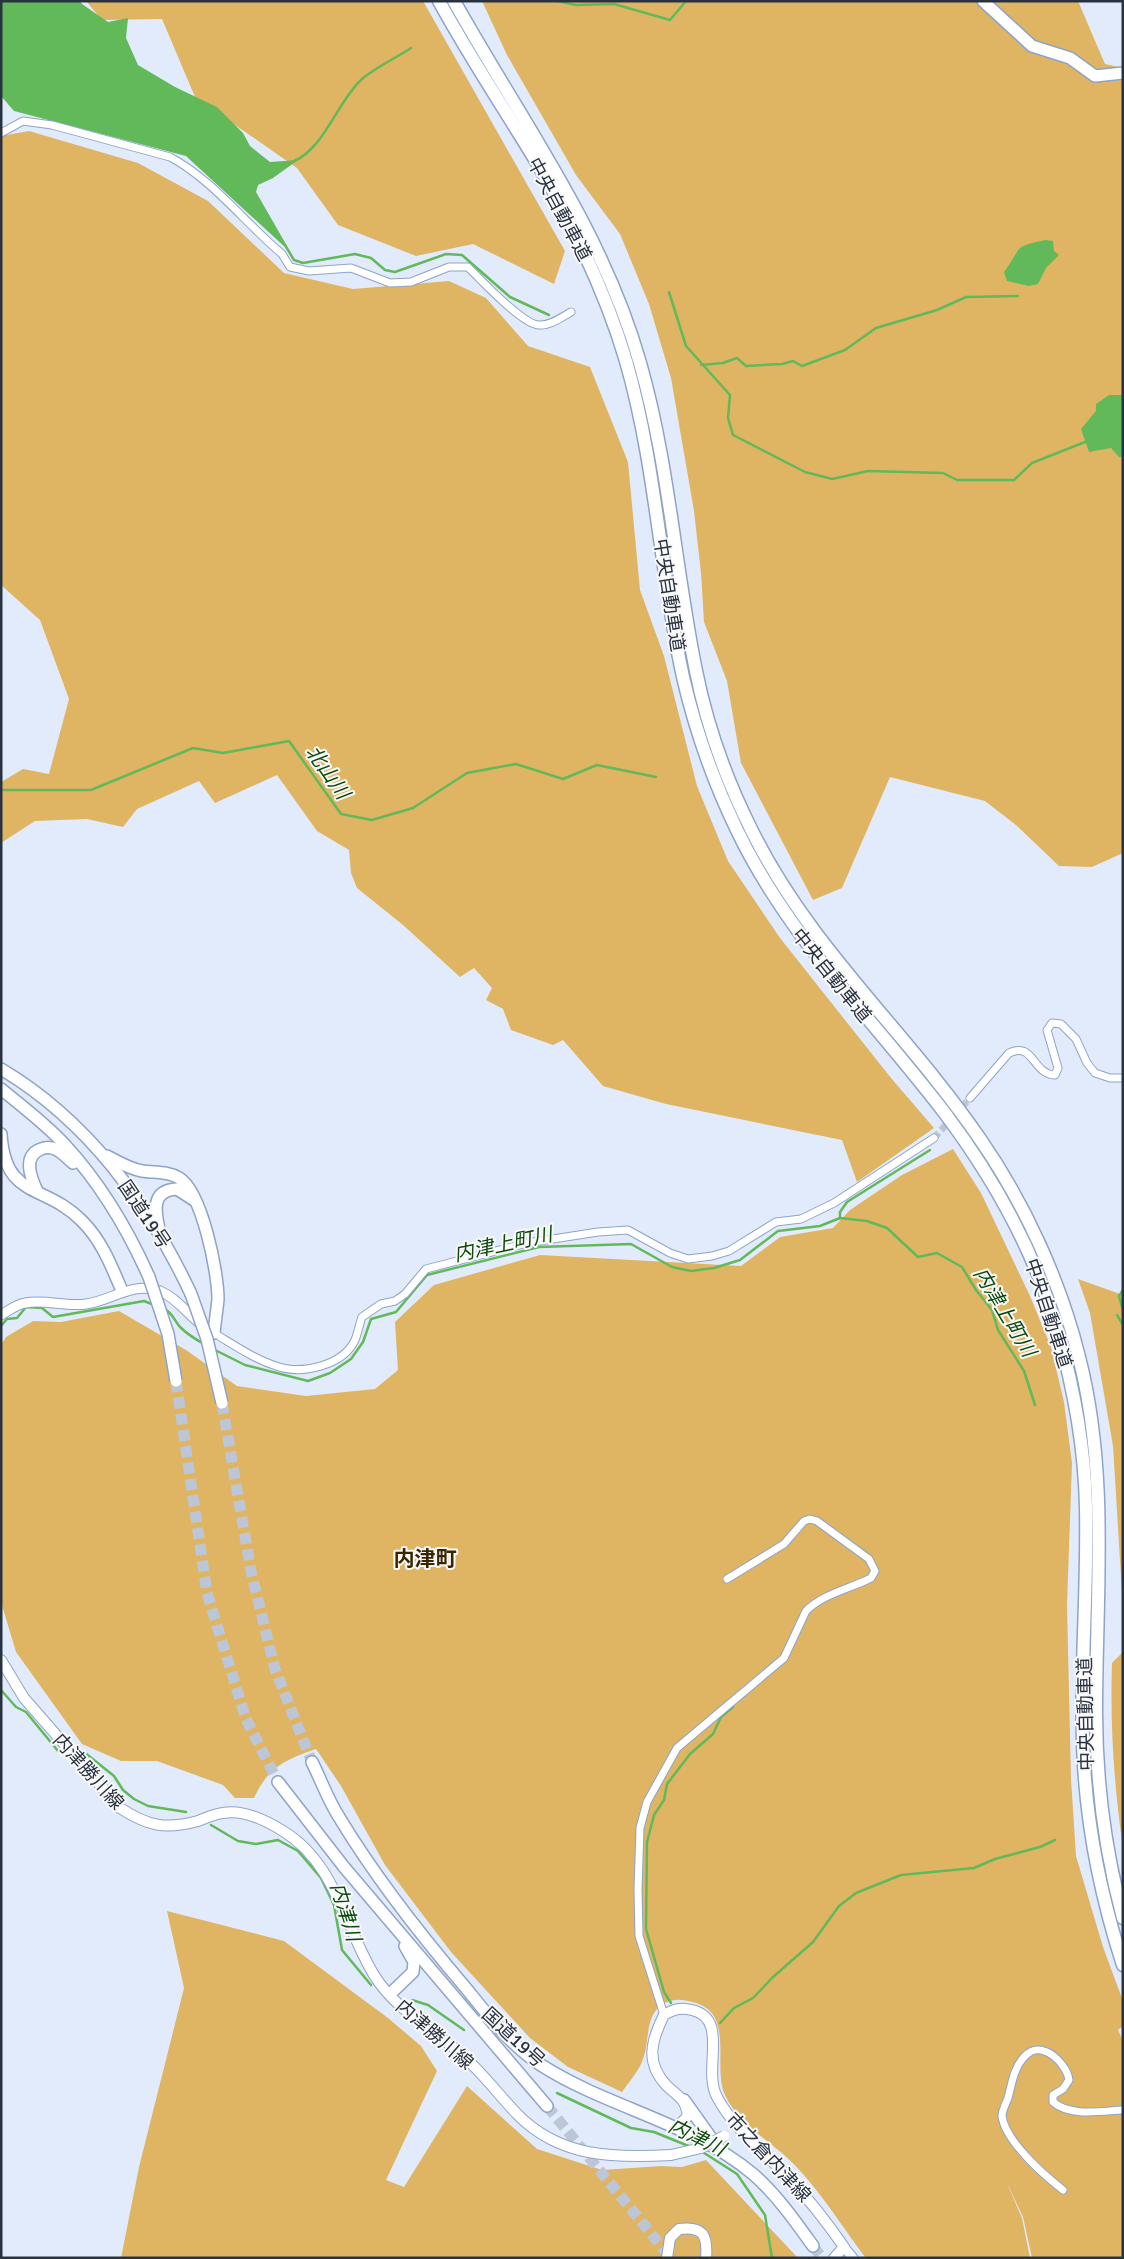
<svg xmlns="http://www.w3.org/2000/svg" width="1124" height="2259" font-family="Signika,'Noto Sans JP',sans-serif">
  <style>
    .green { fill: #dfb564 }
    .water { fill: #61b95a }
    .lines { fill: none; stroke-linecap: round; stroke-linejoin: round }
    .stream { stroke: #61b95a; stroke-width: 2.5 }
    .minor-tunnel { stroke: #bdc6d6; stroke-width: 7; stroke-dasharray: 7 3.5; stroke-linecap: butt }
    .trunk-tunnel { stroke: #bdc6d6; stroke-width: 11; stroke-dasharray: 11 5.5; stroke-linecap: butt }
    .minor-casing { stroke: #8ea3c9; stroke-width: 9 }
    .tertiary-casing { stroke: #8ea3c9; stroke-width: 11 }
    .secondary-casing { stroke: #8ea3c9; stroke-width: 12 }
    .primary-casing { stroke: #8ea3c9; stroke-width: 14 }
    .trunk-casing { stroke: #8ea3c9; stroke-width: 14 }
    .motorway-casing { stroke: #8ea3c9; stroke-width: 15 }
    .minor { stroke: #fff; stroke-width: 7 }
    .tertiary { stroke: #fff; stroke-width: 9 }
    .secondary { stroke: #fff; stroke-width: 10 }
    .primary { stroke: #fff; stroke-width: 11 }
    .trunk { stroke: #fff; stroke-width: 11 }
    .motorway { stroke: #fff; stroke-width: 12 }
    .secondary-bridge-casing { stroke: #8ea3c9; stroke-width: 12; stroke-linecap: butt }
    .trunk-bridge-casing { stroke: #8ea3c9; stroke-width: 14; stroke-linecap: butt }
    .secondary-bridge { stroke: #fff; stroke-width: 10 }
    .trunk-bridge { stroke: #fff; stroke-width: 11 }
    .labels { text-anchor: middle; stroke-width: 4; stroke-linejoin: round; paint-order: stroke }
    .street-label { font-size: 19px; fill: #293241; stroke: #f8f8f8 }
    .water-label { font-size: 20px; font-style: italic; fill: #0b4a09; stroke: #f8f8f8 }
    .quarter-label { font-size: 21px; font-weight: bold; fill: #382600; stroke: #f8f8f8 }
  </style>
  <rect width="100%" height="100%" fill="#e2ebfb"/>
  <g class="green">
    <polygon points="86,1 423,1 565,251 554,284 473,244 416,256 338,225 297,168 195,97 162,19 102,20"/>
    <polygon points="482,1 1078,1 1105,64 1123,68 1123,853 1092,867 1059,866 1016,825 985,801 890,777 842,888 813,900 741,763 727,681 704,622 701,573 694,511 671,378 649,304 620,234 576,175 507,55"/>
    <polygon points="29,131 138,163 208,201 284,273 353,289 449,281 486,298 528,346 590,367 628,462 640,590 664,656 697,786 728,861 780,938 891,1078 934,1128 857,1182 842,1140 666,1104 603,1086 563,1040 553,1045 511,1030 503,1009 486,1000 492,988 474,968 460,977 403,925 357,888 351,873 349,850 317,831 277,775 215,803 199,781 137,809 123,827 87,819 35,821 1,843 1,782 23,769 49,774 69,699 40,620 1,585 1,136"/>
    <path d="M 953,1149 L 981,1193 L 1030,1296 L 1051,1347 L 1064,1402 L 1072,1463 L 1067,1605 L 1071,1779 L 1076,1856 L 1103,1947 L 1123,2001 L 1123,2026 L 1118,2030 L 1123,2041 L 1123,2258 L 1032,2258 L 1023,2217 L 1006,2181 L 1022,2218 L 1030,2258 L 866,2258 C 839,2223 816,2183 783,2154 C 762,2136 737,2121 725,2095 C 712,2067 735,2015 696,2003 C 685,2000 678,1998 667,2002 C 644,2011 650,2042 643,2059 C 639,2071 629,2082 622,2092 L 568,2067 L 530,2038 L 451,1952 L 385,1865 L 341,1786 L 316,1749 C 285,1760 268,1767 254,1798 L 235,1798 L 223,1785 L 157,1761 L 121,1761 L 82,1744 L 16,1652 L 1,1602 L 1,1345 L 6,1337 L 33,1321 L 61,1322 L 119,1311 L 186,1350 L 237,1386 L 306,1396 L 375,1389 L 398,1370 L 395,1322 L 434,1285 L 540,1255 L 741,1266 L 780,1237 L 833,1228 L 850,1210 L 902,1175 Z"/>
    <polygon points="1078,1279 1123,1295 1123,1609 1113,1446 1090,1313"/>
    <path d="M 1123,1652 L 1123,1848 C 1114,1786 1110,1726 1112,1663 Z"/>
    <polygon points="167,1911 284,1941 388,2018 421,2046 437,2071 386,2180 404,2187 467,2086 537,2149 602,2170 661,2166 682,2167 706,2160 798,2258 121,2258 139,2167 184,1988"/>
  </g>
  <g class="water">
    <polygon points="1,1 80,1 82,4 108,22 128,18 126,38 138,65 175,87 217,107 243,133 250,146 270,162 298,160 273,178 258,185 256,192 287,246 286,248 186,156 14,111 1,96"/>
    <path d="M 1046,240 L 1053,241 L 1054,251 L 1059,255 L 1046,268 L 1038,284 L 1029,286 L 1007,281 L 1004,272 C 1023,246 1012,247 1046,240 Z"/>
    <polygon points="1109,395 1123,395 1123,457 1119,457 1111,448 1089,452 1081,429 1096,411 1096,404"/>
  </g>
  <g class="lines">
    <g class="stream">
      <polyline points="557,1 576,5 614,4 670,20 686,1"/>
      <path d="M 294,161 C 323,150 339,99 362,79 C 376,67 396,58 411,48"/>
      <polyline points="285,245 294,260 303,263 355,254 371,258 385,270 395,272 446,254 462,255 510,297 549,315"/>
      <polyline points="669,292 686,346 730,395 728,418 733,435 805,472 832,479 868,471 943,473 957,480 1014,480 1032,463 1085,442"/>
      <polyline points="701,365 723,363 737,358 746,366 782,364 793,361 802,366 845,350 876,328 937,310 966,297 1018,296"/>
      <polyline points="1,790 91,790 193,748 223,753 289,741 341,814 372,820 413,808 467,773 516,764 563,779 597,765 656,777"/>
      <polyline points="840,1218 840,1212 847,1202 930,1150"/>
      <polyline points="1122,1307 1119,1296 1123,1290"/>
      <path d="M 164,1309 C 172,1312 174,1320 180,1327 C 187,1334 195,1339 204,1344"/>
      <polyline points="1117,1315 1123,1325"/>
      <polyline points="1,1326 7,1319 17,1318 26,1307 42,1308 53,1317 144,1301 154,1305"/>
      <polyline points="213,1349 245,1365 308,1381 330,1373 351,1359 363,1342 371,1319 396,1312 427,1275 539,1247 631,1244 672,1267 691,1271 714,1268 740,1260 778,1231 820,1226 840,1218 867,1221 887,1228 918,1257 937,1253 962,1267 976,1290 992,1310 998,1330 1024,1371 1035,1405"/>
      <polyline points="1,1690 16,1707 26,1712 58,1751"/>
      <polyline points="84,1752 114,1776 123,1790 134,1799 148,1806 186,1812"/>
      <polyline points="211,1825 238,1841 256,1844 278,1840 298,1851 321,1878 334,1905 342,1950 371,1985"/>
      <polyline points="412,2000 428,2005 464,2030"/>
      <polyline points="671,2003 664,1992 646,1929 647,1842 654,1815 664,1800 667,1784 690,1754 713,1734 721,1717 733,1707"/>
      <polyline points="720,2023 734,2008 753,1998 773,1977 813,1942 839,1906 856,1893 901,1875 974,1868 995,1859 1040,1847 1055,1840"/>
      <polyline points="557,2093 631,2128 654,2132 691,2147"/>
      <polyline points="701,2151 737,2174 765,2215 772,2258"/>
    </g>
    <polyline class="minor-tunnel" points="934,1138 970,1098"/>
    <g class="trunk-tunnel">
      <polyline points="176,1381 207,1593 246,1719 278,1782"/>
      <polyline points="222,1403 251,1571 275,1669 312,1762"/>
      <polyline points="547,2106 671,2258"/>
      <polyline points="813,2246 822,2258"/>
    </g>
    <g class="minor-casing">
      <g id="minor">
        <path d="M 1,133 L 23,121 L 52,125 L 170,157 C 212,179 246,224 282,254 L 290,267 L 309,271 L 351,268 L 390,283 L 411,282 L 449,267 L 468,267 C 481,280 523,325 539,325 C 550,326 562,317 571,312"/>
        <path d="M 970,1098 L 1009,1053 C 1034,1041 1032,1074 1055,1075 L 1058,1068 L 1047,1030 L 1052,1023 L 1061,1024 L 1076,1039 L 1087,1063 L 1095,1073 L 1110,1078 L 1123,1078"/>
        <path d="M 214,1333 C 234,1345 254,1359 276,1366 C 301,1375 343,1366 355,1340 C 358,1333 359,1325 362,1317 L 381,1304 L 395,1301 L 405,1294 L 426,1269 L 527,1243 L 598,1232 L 628,1230 L 670,1253 L 688,1259 L 712,1256 L 729,1251 L 776,1222 L 801,1219 L 834,1203 L 934,1138"/>
        <path d="M 664,2015 L 639,1936 L 638,1889 L 640,1828 L 647,1802 L 677,1748 L 784,1658 L 806,1611 C 823,1594 849,1589 871,1578 L 875,1571 L 869,1559 L 817,1521 L 810,1519 L 804,1521 L 784,1544 L 727,1579"/>
        <path d="M 1063,2190 C 1044,2175 1005,2141 1002,2116 C 1002,2111 1006,2103 1008,2098 C 1012,2083 1014,2067 1025,2056 C 1042,2038 1067,2064 1069,2080 L 1063,2089 L 1053,2095 L 1053,2102 C 1071,2117 1101,2111 1123,2110"/>
      </g>
    </g>
    <g class="tertiary-casing">
      <g id="tertiary">
        <path d="M 1,1315 C 8,1311 17,1304 25,1303 C 45,1299 65,1307 86,1304 C 111,1301 132,1281 160,1291 C 177,1298 188,1315 202,1325"/>
        <polyline points="844,2247 853,2258"/>
      </g>
    </g>
    <g class="secondary-casing">
      <g id="secondary">
        <path d="M 1,1660 L 24,1698 L 120,1808 C 148,1826 165,1830 198,1821 C 206,1818 214,1814 223,1813 C 243,1809 267,1821 283,1831 C 336,1863 344,1926 374,1975 C 395,2009 431,2028 460,2053 C 481,2071 498,2094 517,2114 C 560,2158 614,2158 671,2155"/>
        <path d="M 676,2128 L 688,2116 C 685,2098 680,2098 667,2086 C 645,2063 651,2041 664,2015 C 674,2009 681,2007 692,2010 C 730,2019 702,2069 717,2097 C 734,2129 762,2150 787,2176 C 808,2198 826,2221 844,2247 L 834,2258"/>
        <path d="M 667,2258 L 670,2238 L 679,2229 C 703,2226 708,2235 706,2258"/>
      </g>
    </g>
    <g class="primary-casing">
      <polyline id="primary" points="983,1 1032,46 1070,58 1095,76 1123,73"/>
    </g>
    <g class="trunk-casing">
      <g id="trunk">
        <path d="M 1,1069 C 87,1120 149,1204 191,1294"/>
        <path d="M 1,1089 C 23,1107 46,1124 65,1145 C 100,1183 128,1230 149,1277"/>
        <path d="M 1,1134 C 5,1200 45,1183 82,1221 C 102,1241 111,1265 122,1291"/>
        <path d="M 107,1156 C 118,1162 130,1169 142,1171 C 155,1173 168,1171 179,1178 C 202,1192 218,1272 218,1299 C 217,1310 215,1322 214,1333"/>
        <path d="M 37,1191 C 31,1178 22,1156 41,1149 C 46,1147 52,1147 57,1150 C 63,1153 68,1159 73,1163"/>
        <path d="M 159,1229 C 155,1211 151,1190 177,1189 L 194,1200"/>
        <path d="M 312,1762 C 321,1780 328,1800 339,1817 C 375,1877 419,1933 465,1987 C 487,2014 511,2046 541,2065 C 608,2108 691,2122 753,2174 C 777,2195 795,2221 813,2246"/>
        <polyline points="278,1782 344,1867 547,2106"/>
        <polyline points="390,1994 413,1972 414,1962 405,1946"/>
        <polyline points="684,2100 719,2149"/>
      </g>
    </g>
    <g class="motorway-casing">
      <g id="motorway">
        <path d="M 439,1 C 470,58 506,111 539,166 C 574,227 606,293 626,361 C 656,465 660,572 683,677 C 695,729 713,780 736,828 C 787,936 872,1018 944,1112 C 993,1177 1034,1250 1057,1329 C 1074,1388 1085,1447 1086,1508 C 1088,1594 1079,1680 1084,1765 C 1088,1833 1102,1900 1123,1965"/>
        <path d="M 454,1 C 521,121 602,229 640,363 C 669,464 675,569 696,671 C 707,726 726,779 751,829 C 809,948 907,1032 980,1139 C 1025,1204 1060,1281 1079,1357 C 1109,1474 1096,1593 1096,1711 C 1096,1781 1105,1851 1123,1918"/>
      </g>
    </g>
    <use href="#minor" class="minor"/>
    <use href="#tertiary" class="tertiary"/>
    <use href="#secondary" class="secondary"/>
    <use href="#primary" class="primary"/>
    <use href="#trunk" class="trunk"/>
    <use href="#motorway" class="motorway"/>
    <g class="secondary-bridge-casing">
      <polyline id="secondary-bridge" points="671,2155 701,2148 724,2136"/>
    </g>
    <g class="trunk-bridge-casing">
      <g id="trunk-bridge">
        <polyline points="149,1277 168,1334 176,1381"/>
        <polyline points="191,1294 207,1339 222,1403"/>
      </g>
    </g>
    <use href="#secondary-bridge" class="secondary-bridge"/>
    <use href="#trunk-bridge" class="trunk-bridge"/>
  </g>
  <g class="labels">
    <g class="street-label">
      <text transform="translate(560 209) rotate(62)" y="7">中央自動車道</text>
      <text transform="translate(670 595) rotate(81)" y="7">中央自動車道</text>
      <text transform="translate(832 975) rotate(51)" y="7">中央自動車道</text>
      <text transform="translate(145 1214) rotate(56)" y="7">国道19号</text>
      <text transform="translate(1049 1313) rotate(72)" y="7">中央自動車道</text>
      <text transform="translate(1085 1714) rotate(-91)" y="7">中央自動車道</text>
      <text transform="translate(89 1771) rotate(48)" y="7">内津勝川線</text>
      <text transform="translate(435 2034) rotate(41)" y="7">内津勝川線</text>
      <text transform="translate(514 2037) rotate(43)" y="7">国道19号</text>
      <text transform="translate(769 2157) rotate(47)" y="7">市之倉内津線</text>
    </g>
    <g class="water-label">
      <text transform="translate(328 772) rotate(55)" y="7">北山川</text>
      <text transform="translate(503 1244) rotate(-12)" y="7">内津上町川</text>
      <text transform="translate(1005 1312) rotate(59)" y="7">内津上町川</text>
      <text transform="translate(346 1912) rotate(73)" y="7">内津川</text>
      <text transform="translate(697 2137) rotate(26)" y="7">内津川</text>
    </g>
    <g class="quarter-label">
      <text x="425" y="1566">内津町</text>
    </g>
  </g>
  <rect width="1124" height="2259" fill="none" stroke="#293241" stroke-width="5"/>
</svg>
